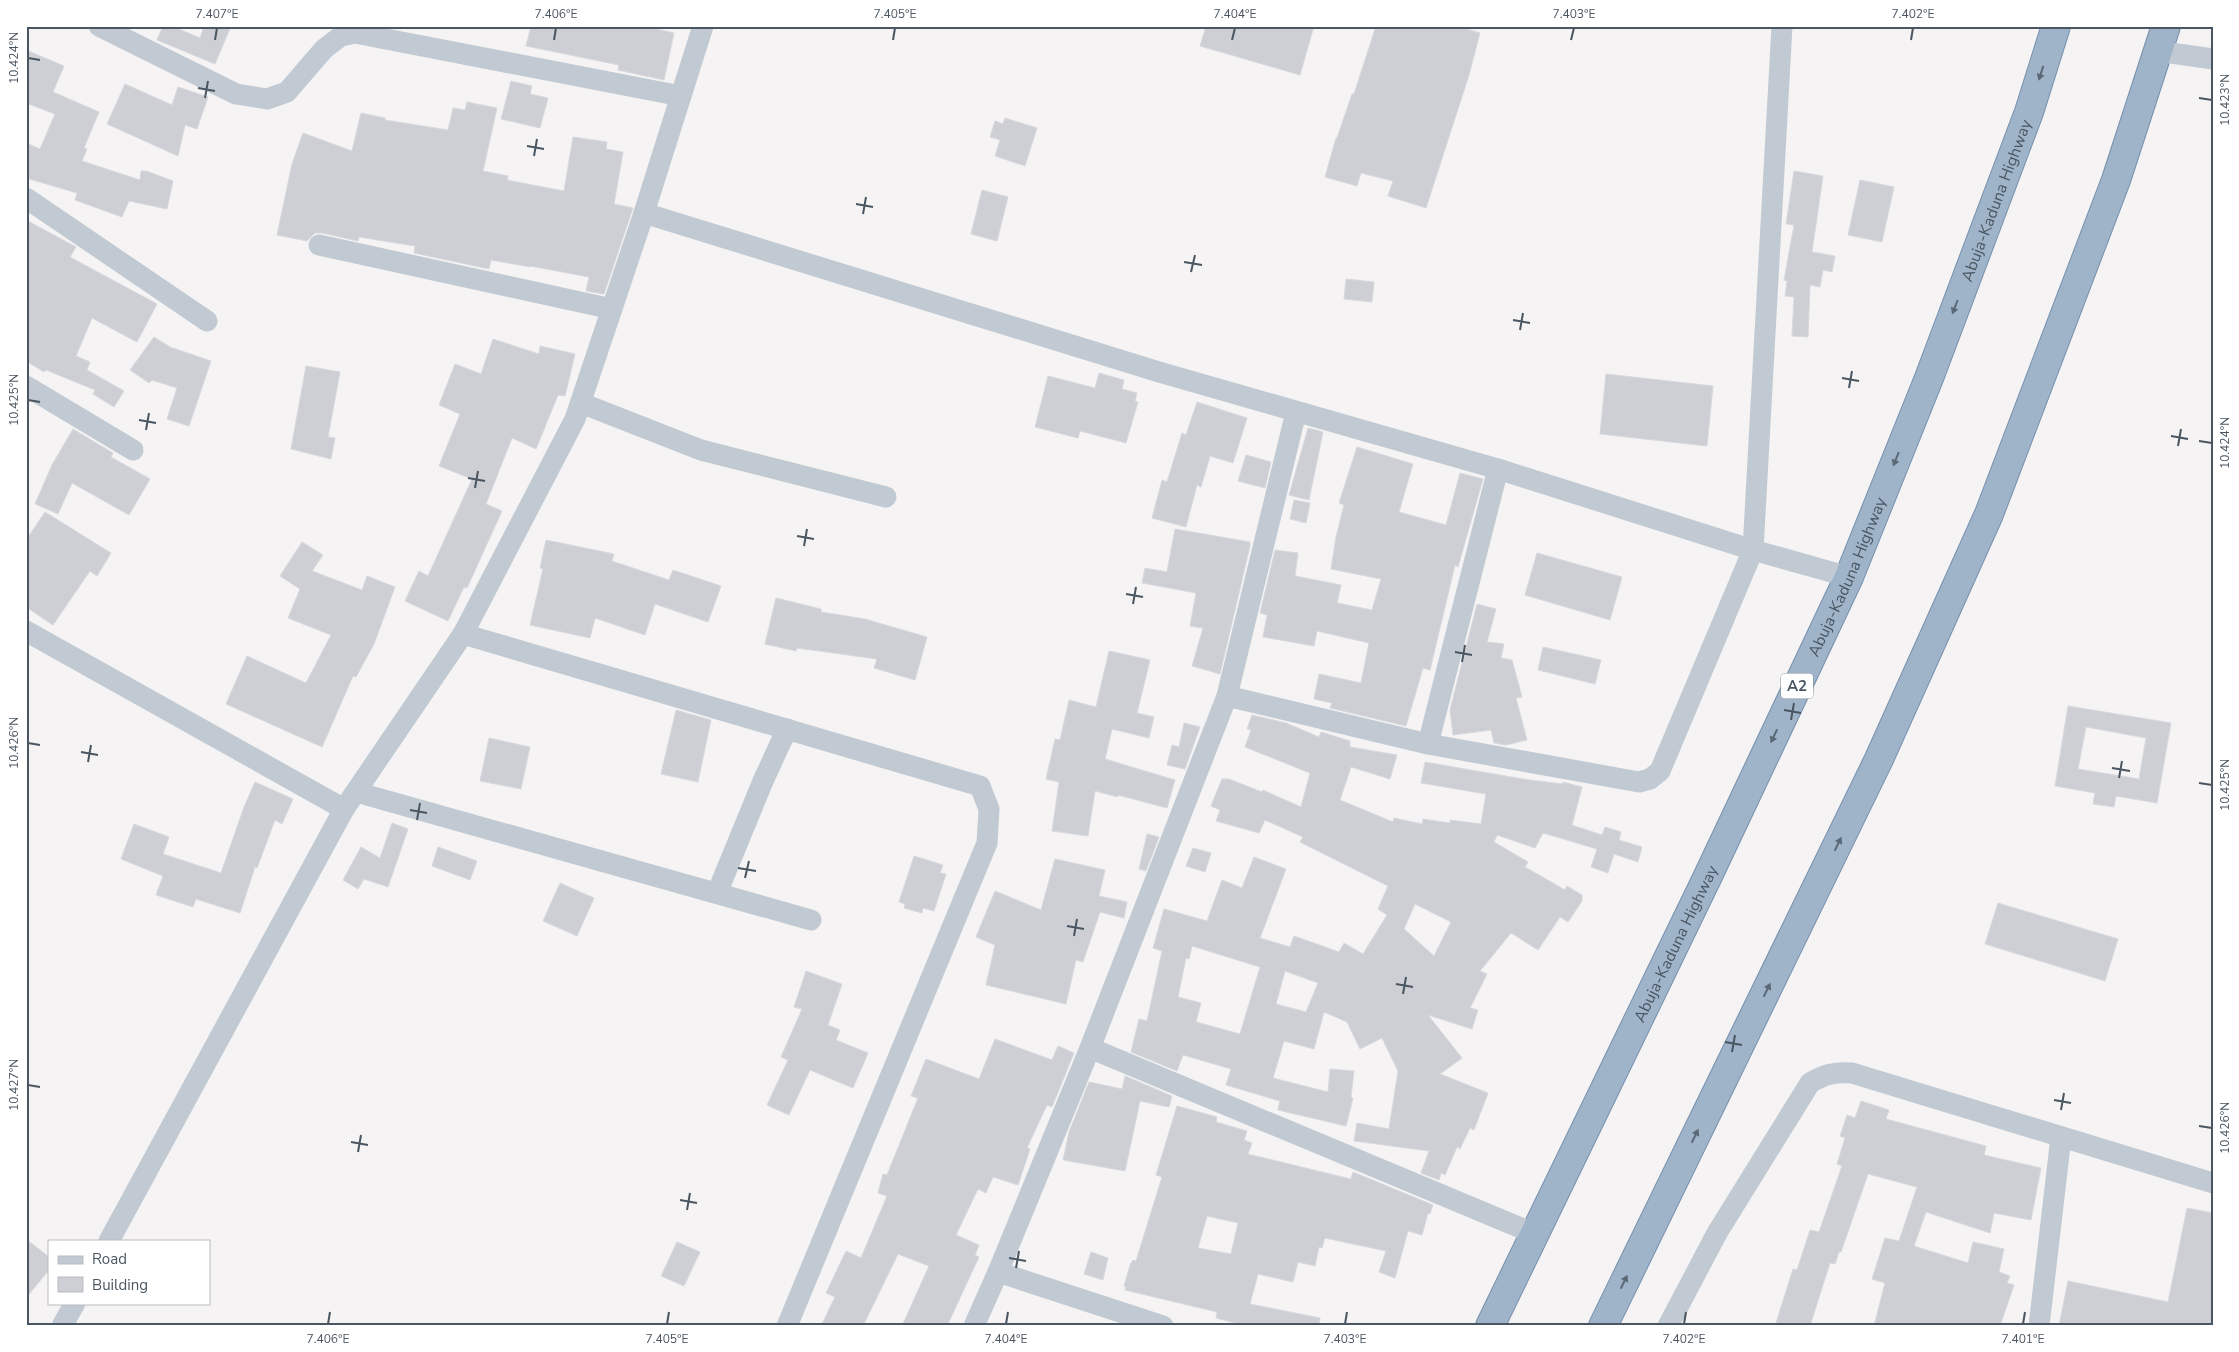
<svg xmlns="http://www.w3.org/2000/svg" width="2239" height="1352" font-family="'Nunito Sans',sans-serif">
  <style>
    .building { fill: #cdcfd5; stroke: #d7d9de; fill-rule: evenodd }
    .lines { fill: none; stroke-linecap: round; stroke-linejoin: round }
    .trunk-casing { stroke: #7690ad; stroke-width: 30 }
    .minor { stroke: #c1cad2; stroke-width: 21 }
    .trunk { stroke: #9fb4c9; stroke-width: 28 }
    .oneway { fill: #5b6976 }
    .ticks { fill: none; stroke: #4a5661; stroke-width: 2 }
    .labels { text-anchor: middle; stroke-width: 4; stroke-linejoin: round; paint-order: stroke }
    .shield { fill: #fff; stroke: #808990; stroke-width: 1 }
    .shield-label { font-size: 15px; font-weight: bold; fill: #4a5661 }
    .street-label { font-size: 16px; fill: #4a5661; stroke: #fff }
    .neatline { fill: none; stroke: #4a5661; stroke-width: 2 }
    .ticks-label { font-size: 12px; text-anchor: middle; fill: #4a5661 }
  </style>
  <rect width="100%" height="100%" fill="#f5f3f3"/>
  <g class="building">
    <polygon points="163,26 172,26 200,38 204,26 231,26 215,64 157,40"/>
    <polygon points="531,26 643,26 674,33 664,80 618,70 619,65 526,46"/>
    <polygon points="1206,26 1314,26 1300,75 1200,46"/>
    <polygon points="1376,26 1457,26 1480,33 1469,75 1426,208 1388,196 1393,181 1361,173 1357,186 1325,177 1336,138 1337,138 1352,94 1354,94"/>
    <polygon points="26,50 64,66 53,92 99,112 84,148 87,149 82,161 140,180 141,171 146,171 173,181 167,209 129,201 122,217 75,200 77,193 26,178 26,143 40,149 55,114 26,103"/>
    <polygon points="511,81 532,86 530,94 548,98 540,128 501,119"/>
    <polygon points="125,84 172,105 178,87 208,97 197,129 185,125 178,156 107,124"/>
    <polygon points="467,102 497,108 483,171 508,176 507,180 564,191 573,137 607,142 606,149 623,152 614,204 633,208 604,294 586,291 589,277 530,266 530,267 491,260 489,269 414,253 415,246 359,237 358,241 322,233 315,233 307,241 277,235 292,164 303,133 352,151 361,113 385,118 385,120 448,130 453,108 465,110"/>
    <polygon points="1005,118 1037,128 1025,166 995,156 1000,140 990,137 995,121 1003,124"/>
    <polygon points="1794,171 1823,176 1812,252 1835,256 1832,272 1823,270 1820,287 1810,285 1808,337 1792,336 1794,297 1785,296 1787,281 1784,280 1794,225 1786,224"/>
    <polygon points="1860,180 1894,187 1882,242 1848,235"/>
    <polygon points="982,190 1008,197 997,241 971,234"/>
    <polygon points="26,220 76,247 70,257 157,304 137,342 92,318 76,356 90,362 87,370 124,391 114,407 93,394 95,390 46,370 44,372 26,361"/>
    <polygon points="1346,279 1374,282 1372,302 1344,299"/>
    <polygon points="154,337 170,347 211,361 189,426 167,419 177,388 152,380 149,383 130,370"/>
    <polygon points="493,339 539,354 540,346 575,354 565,396 558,395 536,449 512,438 486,504 502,511 467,588 464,587 448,621 405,601 419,571 428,576 472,479 439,466 460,414 439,405 455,364 481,374"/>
    <polygon points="306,366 340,372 328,437 335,438 331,459 291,449"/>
    <polygon points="1099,373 1124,380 1122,389 1137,393 1135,401 1138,402 1126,443 1080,431 1078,438 1035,427 1048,376 1095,388"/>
    <polygon points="1606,374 1713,386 1707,446 1600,434"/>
    <polygon points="1197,402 1247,418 1233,463 1210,456 1201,487 1197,485 1186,527 1152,518 1162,480 1167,482 1182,433 1186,435"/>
    <polygon points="1308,428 1323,432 1309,500 1289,495"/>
    <polygon points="73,429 113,453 111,457 150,479 129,515 72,483 58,514 35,504 52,465"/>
    <polygon points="1357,447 1413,464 1399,512 1446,525 1460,473 1483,479 1458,567 1455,565 1430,670 1423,668 1406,726 1330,708 1332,703 1314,699 1319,674 1361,683 1369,643 1317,631 1314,646 1263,637 1267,615 1260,613 1275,550 1298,553 1295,576 1341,585 1337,603 1372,610 1381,579 1331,569 1336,537 1344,505 1339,503"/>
    <polygon points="1246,455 1271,462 1265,488 1238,481"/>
    <polygon points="1294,500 1310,503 1306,523 1290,519"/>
    <polygon points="45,512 111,553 97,576 90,571 53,625 26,607 26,540"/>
    <polygon points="1175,529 1250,542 1250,546 1220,674 1192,666 1203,628 1190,626 1196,593 1142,583 1145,568 1167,572"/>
    <polygon points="546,540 614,554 612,561 669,580 673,570 721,586 708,622 655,604 645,635 595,618 590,638 530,625 543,569 540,568"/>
    <polygon points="302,542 323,555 312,571 362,590 367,576 395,587 374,644 356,677 353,676 322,747 226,704 247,656 306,683 331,635 288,618 300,589 280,576"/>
    <polygon points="1537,553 1622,577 1610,620 1525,595"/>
    <polygon points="776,598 821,609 821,612 865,619 927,637 915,680 874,668 877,659 797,648 796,651 765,644"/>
    <polygon points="1477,604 1496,609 1487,642 1504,644 1501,658 1512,660 1522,697 1516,698 1527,740 1506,745 1494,743 1491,730 1453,735 1450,710"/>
    <polygon points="1543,647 1601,660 1595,684 1538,670"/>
    <polygon points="1109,651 1150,660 1137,713 1154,717 1149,738 1112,729 1105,759 1175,780 1167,808 1118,795 1118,797 1095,791 1088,836 1052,831 1059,782 1046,779 1055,739 1060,740 1069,700 1096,707"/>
    <path d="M 2068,706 L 2171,723 L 2157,803 L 2116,796 L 2114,807 L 2093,804 L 2095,793 L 2055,786 ZM 2086,727 L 2146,738 L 2139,779 L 2078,769 Z"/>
    <polygon points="676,710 711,720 698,782 661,774"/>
    <path d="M 1252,715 L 1286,723 L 1319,737 L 1321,732 L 1350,741 L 1350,747 L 1397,755 L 1390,779 L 1351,767 L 1340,800 L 1393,822 L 1394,818 L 1422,824 L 1423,819 L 1450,823 L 1450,820 L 1481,824 L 1486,794 L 1421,783 L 1425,762 L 1523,779 L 1563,784 L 1563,782 L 1582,787 L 1572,825 L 1602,835 L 1605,827 L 1621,832 L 1619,840 L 1642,847 L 1638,862 L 1614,854 L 1608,873 L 1591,867 L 1597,849 L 1543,833 L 1535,848 L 1497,835 L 1494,842 L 1528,862 L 1525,867 L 1565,890 L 1567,886 L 1582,895 L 1582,901 L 1568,922 L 1560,917 L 1538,950 L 1511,933 L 1480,971 L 1487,974 L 1470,1008 L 1478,1010 L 1472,1029 L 1428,1015 L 1462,1058 L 1440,1074 L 1488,1093 L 1474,1130 L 1470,1128 L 1460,1149 L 1457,1147 L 1445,1175 L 1441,1173 L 1439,1180 L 1421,1173 L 1429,1151 L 1354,1141 L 1357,1123 L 1389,1129 L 1398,1071 L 1382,1038 L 1360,1049 L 1347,1022 L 1324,1012 L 1314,1049 L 1284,1041 L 1273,1078 L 1328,1092 L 1330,1069 L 1354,1071 L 1351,1097 L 1353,1098 L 1346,1126 L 1278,1110 L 1280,1101 L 1226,1085 L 1231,1069 L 1183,1055 L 1177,1071 L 1131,1052 L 1139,1019 L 1147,1021 L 1162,951 L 1153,948 L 1164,909 L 1207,921 L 1222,880 L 1242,888 L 1254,857 L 1286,869 L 1260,938 L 1290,947 L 1294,936 L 1339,952 L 1344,943 L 1363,954 L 1387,915 L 1378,909 L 1388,886 L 1300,842 L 1303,837 L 1265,820 L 1259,833 L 1216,821 L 1220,810 L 1211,806 L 1222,779 L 1229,779 L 1262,792 L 1263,790 L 1301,807 L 1310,773 L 1245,747 L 1251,730 L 1247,729 ZM 1415,904 L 1451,922 L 1434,956 L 1404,929 ZM 1192,946 L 1260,967 L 1240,1034 L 1196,1022 L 1201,1003 L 1178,997 L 1186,958 L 1189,959 ZM 1285,971 L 1318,983 L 1306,1012 L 1276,1004 Z"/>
    <polygon points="1184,723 1200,727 1185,769 1167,765 1172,745 1179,747"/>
    <polygon points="489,738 530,747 521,789 480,781"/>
    <polygon points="255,782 293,799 282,824 275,820 257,868 255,867 240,913 196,899 193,907 156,895 163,876 121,859 134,824 169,837 163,854 221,873 244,807"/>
    <polygon points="392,823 408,829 388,887 364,879 358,889 343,880 361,847 380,858"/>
    <polygon points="1147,834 1159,837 1146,871 1139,869"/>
    <polygon points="438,847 477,861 470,880 432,866"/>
    <polygon points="1193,848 1211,853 1205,872 1186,866"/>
    <polygon points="914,856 943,865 940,873 946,874 934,911 923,908 922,913 904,908 905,904 899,902"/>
    <polygon points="1055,859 1105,870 1099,896 1127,902 1124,918 1100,912 1083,962 1076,960 1066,1004 986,985 995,945 976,937 995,891 1041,910"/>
    <polygon points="560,883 594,898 577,936 543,921"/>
    <polygon points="1998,903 2118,939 2105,981 1985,944"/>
    <polygon points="806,971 842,984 828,1025 840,1030 836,1040 868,1053 853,1088 810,1070 789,1115 767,1105 788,1060 781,1057 802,1009 794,1007"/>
    <polygon points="995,1039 1052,1060 1058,1046 1074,1053 1052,1107 1047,1105 1027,1148 1030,1149 1018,1185 993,1177 986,1193 978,1189 956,1235 979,1245 975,1255 979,1257 947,1326 902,1326 929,1266 898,1254 863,1326 821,1326 835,1297 826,1293 846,1251 861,1258 887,1196 878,1193 883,1174 887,1175 918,1098 911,1096 926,1059 979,1079"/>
    <polygon points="1125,1076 1172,1096 1169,1107 1140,1101 1125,1171 1063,1160 1069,1132 1089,1082 1122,1089"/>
    <polygon points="1861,1101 1889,1110 1886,1119 1986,1146 1984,1155 2041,1168 2031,1220 1994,1213 1990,1233 1926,1212 1914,1246 1968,1263 1973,1242 2004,1249 1999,1272 2010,1276 2007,1283 2014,1285 2000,1326 1874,1326 1885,1283 1872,1279 1885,1238 1899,1241 1917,1187 1868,1174 1841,1252 1839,1252 1835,1264 1830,1263 1810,1326 1775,1326 1793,1269 1797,1270 1810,1230 1819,1232 1842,1166 1837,1164 1845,1138 1840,1136 1847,1115 1855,1118"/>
    <path d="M 1177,1106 L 1217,1117 L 1216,1122 L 1247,1131 L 1244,1140 L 1252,1143 L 1248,1154 L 1351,1179 L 1353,1172 L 1433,1205 L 1430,1214 L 1428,1213 L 1422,1235 L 1408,1231 L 1395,1278 L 1379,1272 L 1386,1251 L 1325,1238 L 1322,1248 L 1319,1247 L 1315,1266 L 1298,1262 L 1293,1282 L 1258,1274 L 1250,1304 L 1320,1318 L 1319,1326 L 1247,1326 L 1216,1318 L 1217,1312 L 1125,1290 L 1126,1287 L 1124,1286 L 1130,1265 L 1133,1260 L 1136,1261 L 1162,1177 L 1156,1175 ZM 1207,1216 L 1238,1223 L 1231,1254 L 1198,1248 Z"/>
    <polygon points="2187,1208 2213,1213 2213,1326 2059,1326 2068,1281 2168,1302"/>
    <polygon points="26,1239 49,1257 49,1270 26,1298"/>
    <polygon points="677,1242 700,1252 684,1286 661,1276"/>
    <polygon points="1091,1252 1108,1258 1103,1280 1084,1274"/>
  </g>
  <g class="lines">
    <g class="trunk-casing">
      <g id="trunk">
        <path id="s1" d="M 1490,1326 L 1707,878 L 1849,577 L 1929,378 L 2029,112 L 2056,26"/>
        <polyline points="1603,1326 1879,759 1989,514 2116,180 2166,26"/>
      </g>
    </g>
    <g class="minor">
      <polyline points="99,26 236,94 267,99 287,92 324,49 341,36 355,33 681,96"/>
      <polyline points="2157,51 2213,59"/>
      <polyline points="26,198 207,321"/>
      <polyline points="644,213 1159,372 1498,469 1753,550 1849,577"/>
      <polyline points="319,245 612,309"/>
      <polyline points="26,386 133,450"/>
      <polyline points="581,403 701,450 886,497"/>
      <polyline points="26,631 344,809"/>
      <polyline points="463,634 980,786 989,809 987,843 787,1326"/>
      <polyline points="1227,696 1428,744 1639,782 1650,779 1660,771 1753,550 1782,26"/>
      <polyline points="1428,744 1498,469"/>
      <polyline points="356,792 811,920"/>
      <polyline points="717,893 763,781 787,729"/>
      <polyline points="1090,1048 1535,1234"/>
      <polyline points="109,1241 344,809 463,634 575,419 644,213 703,26"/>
      <polyline points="998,1272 1163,1326"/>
      <polyline points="62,1326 75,1303"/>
      <polyline points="974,1326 998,1272 1090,1048 1227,696 1296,412"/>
      <path d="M 1668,1326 L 1717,1233 L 1810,1083 C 1825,1074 1834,1072 1852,1073 L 2213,1183"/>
      <polyline points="2039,1326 2061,1137"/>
    </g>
    <use href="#trunk" class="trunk"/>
  </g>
  <defs><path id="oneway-solid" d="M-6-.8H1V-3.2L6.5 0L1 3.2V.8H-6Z" transform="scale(1.25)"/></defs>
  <g class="oneway">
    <use href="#oneway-solid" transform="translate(2041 73) rotate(108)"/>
    <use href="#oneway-solid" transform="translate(1955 307) rotate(111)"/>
    <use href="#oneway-solid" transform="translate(1896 459) rotate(112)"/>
    <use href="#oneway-solid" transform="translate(1774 736) rotate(115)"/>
    <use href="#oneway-solid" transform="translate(1838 844) rotate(-64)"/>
    <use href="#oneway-solid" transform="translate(1767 990) rotate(-64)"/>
    <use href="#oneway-solid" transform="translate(1695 1136) rotate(-64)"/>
    <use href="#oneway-solid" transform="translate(1624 1282) rotate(-64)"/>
  </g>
  <path class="ticks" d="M 215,40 L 217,28M 554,40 L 556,28M 893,40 L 895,28M 1232,40 L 1235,28M 1571,40 L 1574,28M 1911,40 L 1913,28M 28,58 L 40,60M 198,88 L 215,91M 205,98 L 208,81M 2199,98 L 2212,100M 527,146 L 544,149M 534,156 L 537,139M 856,204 L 873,207M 863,214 L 866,197M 1184,262 L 1202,265M 1191,272 L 1195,255M 1513,320 L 1530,323M 1520,330 L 1523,313M 1842,378 L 1859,381M 1849,388 L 1852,371M 28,400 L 40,402M 139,420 L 156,423M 146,430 L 149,413M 2171,436 L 2188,439M 2199,441 L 2212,443M 2178,446 L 2181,429M 468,478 L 485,481M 475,488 L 478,471M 797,536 L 814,539M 804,546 L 807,529M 1126,594 L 1143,597M 1133,604 L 1136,587M 1455,652 L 1472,655M 1462,662 L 1465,645M 1784,710 L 1801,713M 1791,720 L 1794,703M 28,743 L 40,745M 81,752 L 98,755M 88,762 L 91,745M 2112,768 L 2130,771M 2119,778 L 2122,761M 2199,783 L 2212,785M 410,810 L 427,813M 417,820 L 420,803M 738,868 L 756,871M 745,878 L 749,861M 1067,926 L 1084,929M 1074,936 L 1077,919M 1396,984 L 1413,987M 1403,994 L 1406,977M 1725,1042 L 1742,1045M 1732,1052 L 1735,1035M 28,1085 L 40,1087M 2054,1100 L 2071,1103M 2061,1110 L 2064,1093M 2199,1126 L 2212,1128M 351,1142 L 368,1145M 358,1152 L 361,1135M 680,1200 L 697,1203M 687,1210 L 690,1193M 1009,1258 L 1026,1261M 1016,1268 L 1019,1251M 328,1324 L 330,1312M 667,1324 L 669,1312M 1006,1324 L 1008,1312M 1345,1324 L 1347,1312M 1684,1324 L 1686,1312M 2023,1324 L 2025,1312"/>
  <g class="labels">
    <rect class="shield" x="1781" y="673.5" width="32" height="25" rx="4"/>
    <g class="shield-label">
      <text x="1797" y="691">A2</text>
    </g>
    <g class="street-label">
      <text dy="6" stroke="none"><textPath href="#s1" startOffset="1235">Abuja-Kaduna Highway</textPath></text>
      <text dy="6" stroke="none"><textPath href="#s1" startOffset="830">Abuja-Kaduna Highway</textPath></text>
      <text dy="6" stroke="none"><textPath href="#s1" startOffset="425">Abuja-Kaduna Highway</textPath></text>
    </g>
  </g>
  <rect width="2239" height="1352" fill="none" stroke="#ffffff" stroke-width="55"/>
  <rect x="48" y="1240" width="162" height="65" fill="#ffffff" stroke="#b7bbc0"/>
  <rect x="58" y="1256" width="25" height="8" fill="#c1cad2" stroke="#b7bbc0"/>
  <text x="92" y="1264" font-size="15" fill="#4a5661">Road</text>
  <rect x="58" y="1277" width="25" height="15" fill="#cdcfd5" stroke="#b7bbc0"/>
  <text x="92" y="1290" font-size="15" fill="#4a5661">Building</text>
  <rect x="28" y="28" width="2184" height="1296" class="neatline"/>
  <g class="ticks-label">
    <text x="217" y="18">7.407°E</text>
    <text x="556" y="18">7.406°E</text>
    <text x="895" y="18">7.405°E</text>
    <text x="1235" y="18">7.404°E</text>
    <text x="1574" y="18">7.403°E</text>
    <text x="1913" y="18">7.402°E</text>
    <text transform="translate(14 58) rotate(-90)" y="4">10.424°N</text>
    <text transform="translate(2225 100) rotate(-90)" y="4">10.423°N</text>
    <text transform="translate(14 400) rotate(-90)" y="4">10.425°N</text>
    <text transform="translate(2225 443) rotate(-90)" y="4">10.424°N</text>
    <text transform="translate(14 743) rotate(-90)" y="4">10.426°N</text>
    <text transform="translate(2225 785) rotate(-90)" y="4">10.425°N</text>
    <text transform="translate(14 1085) rotate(-90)" y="4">10.427°N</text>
    <text transform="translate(2225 1128) rotate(-90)" y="4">10.426°N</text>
    <text x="328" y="1343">7.406°E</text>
    <text x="667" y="1343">7.405°E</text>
    <text x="1006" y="1343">7.404°E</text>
    <text x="1345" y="1343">7.403°E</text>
    <text x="1684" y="1343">7.402°E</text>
    <text x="2023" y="1343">7.401°E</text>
  </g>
</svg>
